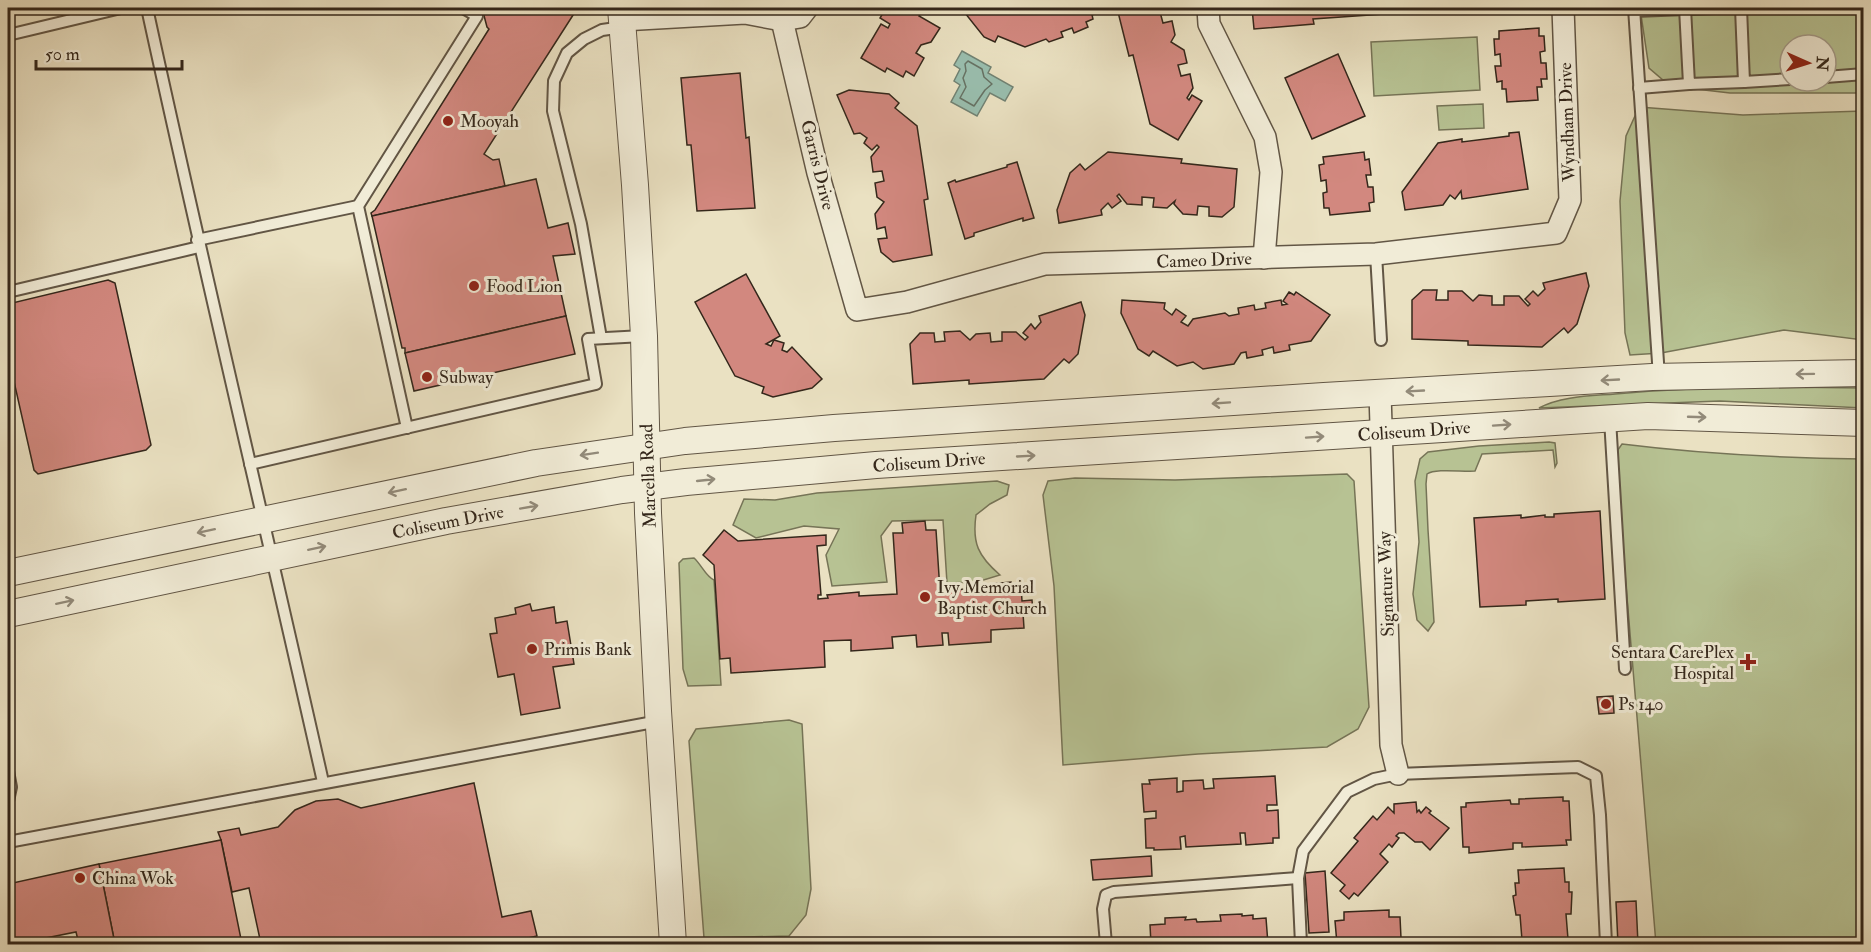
<svg xmlns="http://www.w3.org/2000/svg" width="1871" height="952" font-family="'IM FELL Double Pica',serif">
  <style>
    .green { fill: #b7c293; stroke: #767457; stroke-width: 1.5; fill-rule: evenodd }
    .water { fill: #99beae; stroke: #718273; stroke-width: 1.5 }
    .lines { fill: none; stroke-linecap: round; stroke-linejoin: round }
    .shore { stroke: #667264; stroke-width: 1.5 }
    .building { fill: #d2887f; stroke: #34271b; stroke-width: 1.5 }
    .service-casing { stroke: #625645; stroke-width: 14 }
    .minor-casing { stroke: #625645; stroke-width: 24 }
    .tertiary-casing { stroke: #625645; stroke-width: 28 }
    .service { stroke: #f1ecd7; stroke-width: 10 }
    .minor { stroke: #f1ecd7; stroke-width: 21 }
    .tertiary { stroke: #f1ecd7; stroke-width: 26 }
    .oneway { stroke: #928a79 }
    .poi-dot { fill: #8f2418; stroke: #f1ecd7; stroke-width: 2 }
    .labels { text-anchor: middle; stroke-width: 6; stroke-linejoin: round; paint-order: stroke }
    .poi-label { font-size: 18px; fill: #34271b; stroke: #f1ecd7; text-anchor: start }
    .street-label { font-size: 18px; fill: #34271b; stroke: #f1ecd7 }
  </style>
  <rect width="100%" height="100%" fill="#eae1c2"/>
  <filter id="stains"><feTurbulence type="fractalNoise" baseFrequency=".00333" numOctaves="4"/><feColorMatrix values="0 0 0 0 .2 0 0 0 0 .09 0 0 0 0 .02 0 0 0 .5 -.17"/></filter>
  <radialGradient id="worn" r=".72"><stop offset=".6" stop-color="#630" stop-opacity="0"/><stop offset="1" stop-color="#630" stop-opacity=".3"/></radialGradient>
  <g class="green">
    <path d="M 1640,8 L 1863,8 L 1863,93 L 1730,93 L 1670,86 L 1649,68 ZM 1790,45 L 1826,45 L 1826,81 L 1790,81 Z"/>
    <polygon points="1477,37 1480,90 1374,96 1371,42"/>
    <polygon points="1483,104 1484,128 1439,130 1437,106"/>
    <polygon points="1639,107 1743,115 1863,111 1863,340 1784,330 1661,353 1630,355 1625,333 1620,201 1626,136"/>
    <path d="M 1781,387 L 1863,388 L 1863,408 L 1720,401 L 1539,408 C 1561,396 1591,396 1615,394 C 1671,389 1726,387 1781,387 Z"/>
    <path d="M 1549,442 L 1555,443 L 1557,463 L 1555,467 L 1553,450 L 1482,454 L 1475,471 C 1462,472 1436,468 1427,474 L 1426,484 L 1428,530 L 1434,622 L 1428,631 L 1417,620 L 1413,594 L 1419,542 L 1415,481 L 1420,459 L 1428,452 L 1479,446 Z"/>
    <path d="M 1622,444 C 1702,454 1783,458 1863,459 L 1863,944 L 1656,944 L 1615,454 Z"/>
    <polygon points="1347,474 1354,481 1369,707 1358,729 1327,747 1198,754 1063,765 1054,586 1043,495 1048,481 1075,478 1175,480"/>
    <path d="M 997,481 L 1009,485 L 1007,495 L 990,504 L 976,515 C 972,543 978,556 1000,575 L 977,582 L 947,583 L 943,520 L 892,521 L 881,536 L 887,582 L 832,586 L 826,555 L 839,529 L 804,526 L 756,538 L 733,525 L 744,499 L 775,500 L 817,493 Z"/>
    <path d="M 694,558 C 701,564 706,577 714,580 L 721,685 L 688,686 L 683,669 L 679,563 L 683,559 Z"/>
    <polygon points="789,720 802,724 811,889 806,915 789,936 704,938 689,741 696,729"/>
  </g>
  <polygon class="water" points="962,51 991,67 988,73 1013,87 1005,101 990,93 977,116 951,102 960,85 954,81 960,69 954,65"/>
  <g class="lines">
    <polygon class="shore" points="968,61 982,69 984,77 992,84 985,90 974,106 960,98 966,87 963,78 966,71 965,64"/>
  </g>
  <g class="building">
    <polygon points="8,8 37,8 8,14"/>
    <polygon points="482,8 574,8 575,12 484,154 493,160 499,159 505,186 372,216 371,213 375,210 489,29 487,27"/>
    <polygon points="886,8 924,8 919,16 940,28 931,42 921,45 916,53 924,58 914,76 906,71 903,77 887,68 885,72 861,58 881,24 888,28 890,24 880,18"/>
    <polygon points="961,8 1103,8 1104,10 1092,15 1093,19 1086,22 1088,27 1074,33 1072,28 1061,32 1063,37 1049,42 1046,39 1025,47 998,36 995,42 984,37"/>
    <polygon points="1117,8 1168,8 1169,10 1160,12 1163,23 1172,21 1175,35 1171,42 1184,50 1187,63 1178,65 1181,76 1190,74 1193,88 1187,98 1189,100 1192,95 1202,101 1178,140 1150,124 1133,55 1129,56"/>
    <polygon points="1252,8 1389,8 1384,14 1313,19 1314,24 1254,29"/>
    <polygon points="1539,28 1539,36 1544,36 1545,51 1540,52 1541,63 1546,63 1547,79 1541,79 1542,87 1537,87 1538,100 1507,102 1506,89 1502,89 1502,81 1497,82 1495,66 1501,66 1500,54 1495,55 1494,39 1499,39 1499,31"/>
    <polygon points="1338,54 1365,116 1312,139 1285,78"/>
    <polygon points="740,73 746,138 749,137 755,208 697,211 691,145 687,145 681,78"/>
    <polygon points="849,90 889,94 899,103 895,108 917,126 928,199 924,200 932,255 893,262 881,252 878,239 887,238 885,227 877,229 875,214 884,202 877,197 875,183 884,181 882,171 873,172 871,157 879,147 877,145 872,150 864,143 867,138 860,133 854,134 837,95"/>
    <polygon points="1519,132 1528,189 1462,199 1461,191 1455,199 1450,195 1443,205 1405,210 1402,192 1438,143 1462,139 1462,142 1509,136 1509,133"/>
    <polygon points="1108,152 1182,159 1181,163 1237,169 1234,207 1222,217 1209,216 1209,207 1198,206 1197,215 1183,214 1174,204 1175,201 1167,208 1153,207 1154,198 1142,197 1142,205 1127,204 1119,194 1117,196 1121,201 1112,208 1108,203 1101,210 1102,215 1059,223 1057,210 1070,173 1080,164 1085,170"/>
    <polygon points="1364,152 1365,160 1369,159 1371,175 1366,175 1368,187 1373,187 1374,202 1369,203 1370,211 1330,215 1329,208 1324,208 1323,193 1327,192 1326,180 1321,181 1319,165 1324,164 1323,157"/>
    <polygon points="1017,162 1034,218 1023,221 1023,218 974,233 974,236 965,239 948,183 955,180 956,182 1007,167 1007,165"/>
    <polygon points="536,179 548,228 568,223 575,254 553,256 566,316 405,353 405,348 402,348 372,216"/>
    <polygon points="1586,273 1589,286 1577,324 1568,333 1564,328 1542,347 1468,345 1468,341 1412,339 1412,300 1423,290 1437,290 1436,300 1448,300 1448,291 1462,291 1473,301 1479,295 1492,296 1492,305 1504,305 1504,296 1519,296 1528,306 1530,304 1525,299 1533,291 1538,296 1545,289 1543,283"/>
    <polygon points="746,274 780,336 766,344 771,346 774,340 784,343 782,350 787,352 792,347 822,379 812,388 773,397 762,393 764,387 735,376 695,302"/>
    <polygon points="108,280 115,283 151,445 146,450 38,474 34,470 8,355 8,304"/>
    <polygon points="1289,292 1294,295 1296,292 1330,315 1311,341 1289,345 1290,350 1274,353 1273,347 1262,350 1263,355 1247,358 1246,352 1241,353 1234,364 1203,369 1193,362 1177,366 1153,351 1149,356 1138,349 1121,313 1122,300 1165,303 1164,309 1172,315 1176,309 1186,316 1181,322 1188,326 1193,319 1225,313 1229,316 1239,314 1238,308 1254,305 1255,310 1266,308 1265,303 1281,300 1282,305 1287,304 1283,301"/>
    <polygon points="1081,302 1085,315 1078,354 1069,363 1064,359 1044,379 969,384 969,380 913,384 910,344 920,333 934,333 935,342 945,341 944,332 960,331 970,340 976,334 990,333 991,342 1002,341 1002,332 1016,332 1025,340 1028,337 1023,333 1031,324 1035,329 1041,322 1039,316"/>
    <polygon points="566,316 575,354 414,391 405,353"/>
    <polygon points="1600,511 1605,599 1558,602 1558,599 1526,601 1526,605 1480,607 1474,518 1521,515 1521,518 1545,515 1545,517 1554,517 1554,514"/>
    <polygon points="925,521 926,530 936,530 940,591 979,588 979,585 1011,582 1011,586 1021,586 1022,601 1032,600 1033,612 1023,613 1024,628 991,630 991,642 949,645 948,633 942,633 943,645 917,647 916,635 892,637 893,648 851,651 851,640 824,641 825,667 731,673 730,658 720,659 714,565 703,555 724,530 738,541 826,535 826,545 817,546 821,595 818,595 818,599 828,598 827,595 859,592 859,596 897,594 893,533 903,533 902,523"/>
    <polygon points="530,604 532,611 554,607 556,623 567,621 574,664 553,667 560,708 521,715 514,674 498,677 490,634 497,633 495,618 516,614 515,608"/>
    <polygon points="1613,696 1614,713 1599,714 1597,697"/>
    <polygon points="1275,776 1277,805 1267,805 1267,811 1278,810 1279,838 1273,838 1273,843 1246,845 1245,833 1240,833 1241,844 1186,847 1185,836 1180,837 1181,849 1154,850 1154,848 1146,848 1145,819 1156,818 1156,811 1144,812 1142,784 1150,784 1149,780 1177,778 1177,792 1183,791 1183,781 1203,780 1204,789 1214,788 1213,779"/>
    <polygon points="474,783 502,917 531,911 537,936 510,942 510,944 261,944 249,888 232,892 221,840 218,832 239,828 241,835 278,827 295,810 316,801 338,799 361,808"/>
    <polygon points="1563,797 1563,801 1569,801 1571,840 1566,840 1567,845 1522,847 1522,843 1513,843 1513,849 1469,853 1469,847 1463,847 1461,807 1466,807 1466,803 1510,800 1511,804 1519,804 1519,799"/>
    <polygon points="1416,802 1417,812 1419,810 1421,813 1426,807 1431,811 1429,813 1449,828 1430,850 1422,842 1415,842 1404,833 1399,833 1396,836 1399,838 1392,847 1389,844 1380,854 1388,862 1358,896 1354,893 1349,899 1340,891 1345,885 1331,873 1358,841 1354,838 1373,816 1377,820 1388,807 1394,813 1394,804"/>
    <polygon points="221,840 242,944 115,944 99,864"/>
    <polygon points="1151,856 1152,876 1093,880 1091,860"/>
    <polygon points="99,864 115,944 79,944 76,932 16,944 8,944 8,884"/>
    <polygon points="1564,868 1565,882 1569,882 1569,892 1572,892 1571,914 1566,914 1568,939 1570,939 1571,944 1518,944 1518,941 1522,940 1520,915 1516,915 1513,896 1516,895 1515,883 1519,883 1518,870"/>
    <polygon points="1325,871 1329,932 1309,933 1305,873"/>
    <polygon points="1636,901 1638,944 1618,944 1616,902"/>
    <polygon points="1389,910 1389,917 1400,917 1401,938 1392,938 1392,944 1337,944 1335,921 1344,920 1344,912"/>
    <polygon points="1242,914 1242,916 1253,915 1253,919 1266,918 1268,944 1151,944 1150,925 1165,924 1165,918 1186,917 1185,920 1196,919 1197,922 1221,921 1220,915"/>
  </g>
  <g class="lines">
    <g class="service-casing">
      <g id="service">
        <path d="M 147,8 C 203,266 265,524 323,782"/>
        <polyline points="1634,8 1659,377"/>
        <polyline points="1685,8 1689,84 1744,82"/>
        <polyline points="1741,8 1744,82 1790,79"/>
        <polyline points="1634,11 1714,8"/>
        <polyline points="8,35 121,8"/>
        <polyline points="1826,77 1864,74"/>
        <polyline points="1639,88 1689,84"/>
        <polyline points="197,240 358,206"/>
        <polyline points="1376,254 1381,340"/>
        <polyline points="8,292 199,247"/>
        <polyline points="601,338 581,224 553,111 554,81 567,53 584,39 602,30 623,27"/>
        <polyline points="1610,419 1625,669"/>
        <polyline points="407,428 358,206 477,16 463,8"/>
        <polyline points="250,464 596,384 588,339 643,336"/>
        <polyline points="8,771 11,787 8,801"/>
        <polyline points="8,842 659,721"/>
        <polyline points="1106,944 1103,909 1106,895 1114,892 1298,878"/>
        <polyline points="1301,944 1298,878 1303,851 1347,792 1374,779 1398,774 1578,767 1596,776 1600,815 1606,944"/>
      </g>
    </g>
    <g class="minor-casing">
      <g id="minor">
        <polyline points="1208,8 1209,24 1265,137 1271,172 1264,258"/>
        <polyline points="622,20 745,13 782,20 800,17 807,8"/>
        <polyline points="782,20 818,173 857,310 907,302 1045,264 1376,254 1556,233 1570,200 1563,8"/>
        <polyline points="1380,393 1391,745 1398,774"/>
      </g>
    </g>
    <g class="tertiary-casing">
      <g id="tertiary">
        <polyline points="621,8 635,185 644,336 648,513 658,711 673,944"/>
        <polyline points="8,573 536,463 685,441 834,428 1324,396 1652,377 1864,373"/>
        <polyline points="8,614 446,521 622,490 686,482 876,465 1648,416 1864,423"/>
      </g>
    </g>
    <use href="#service" class="service"/>
    <use href="#minor" class="minor"/>
    <use href="#tertiary" class="tertiary"/>
  </g>
  <defs><path id="oneway-shaft" d="M-6 0H5M1.5-3L5.5 0L1.5 3" fill="none" stroke-width="1.6" stroke-linecap="round" stroke-linejoin="round" transform="scale(1.5)"/></defs>
  <g class="oneway">
    <use href="#oneway-shaft" transform="translate(1805 374) rotate(179)"/>
    <use href="#oneway-shaft" transform="translate(1610 380) rotate(177)"/>
    <use href="#oneway-shaft" transform="translate(1415 391) rotate(177)"/>
    <use href="#oneway-shaft" transform="translate(1221 403) rotate(176)"/>
    <use href="#oneway-shaft" transform="translate(1697 417) rotate(2)"/>
    <use href="#oneway-shaft" transform="translate(1502 425) rotate(-4)"/>
    <use href="#oneway-shaft" transform="translate(1315 437) rotate(-4)"/>
    <use href="#oneway-shaft" transform="translate(589 454) rotate(171)"/>
    <use href="#oneway-shaft" transform="translate(1026 456) rotate(-3)"/>
    <use href="#oneway-shaft" transform="translate(706 480) rotate(-6)"/>
    <use href="#oneway-shaft" transform="translate(397 491) rotate(168)"/>
    <use href="#oneway-shaft" transform="translate(529 507) rotate(-10)"/>
    <use href="#oneway-shaft" transform="translate(206 531) rotate(168)"/>
    <use href="#oneway-shaft" transform="translate(317 548) rotate(-12)"/>
    <use href="#oneway-shaft" transform="translate(65 602) rotate(-12)"/>
  </g>
  <g class="poi-dot">
    <circle cx="448" cy="121" r="6"/>
    <circle cx="474" cy="286" r="6"/>
    <circle cx="427" cy="377" r="6"/>
    <circle cx="925" cy="597" r="6"/>
    <circle cx="532" cy="649" r="6"/>
    <path d="M1745 653h6v6h6v6h-6v6h-6v-6h-6v-6h6z"/>
    <circle cx="1606" cy="704" r="6"/>
    <circle cx="80" cy="878" r="6"/>
  </g>
  <g class="labels">
    <g class="poi-label">
      <text x="460" y="127">Mooyah</text>
      <text x="486" y="292">Food Lion</text>
      <text x="439" y="383">Subway</text>
      <text x="937" y="593">Ivy Memorial<tspan x="937" dy="21">Baptist Church</tspan></text>
      <text x="544" y="655">Primis Bank</text>
      <text x="1734" y="658" text-anchor="end">Sentara CarePlex<tspan x="1734" dy="21">Hospital</tspan></text>
      <text x="1618" y="710">Ps 140</text>
      <text x="92" y="884">China Wok</text>
    </g>
    <g class="street-label">
      <text transform="translate(1567 122) rotate(-92)" y="6">Wyndham Drive</text>
      <text transform="translate(818 165) rotate(76)" y="6">Garris Drive</text>
      <text transform="translate(1204 260) rotate(-2)" y="6">Cameo Drive</text>
      <text transform="translate(1414 431) rotate(-4)" y="6">Coliseum Drive</text>
      <text transform="translate(929 462) rotate(-4)" y="6">Coliseum Drive</text>
      <text transform="translate(648 476) rotate(-92)" y="6">Marcella Road</text>
      <text transform="translate(448 522) rotate(-11)" y="6">Coliseum Drive</text>
      <text transform="translate(1386 584) rotate(-92)" y="6">Signature Way</text>
    </g>
  </g>
  <rect width="1871" height="952" fill="none" stroke="#eae1c2" stroke-width="30"/>
  <rect x="9" y="9" width="1853" height="934" fill="none" stroke="#34271b" stroke-width="3"/>
  <rect x="15" y="15" width="1841" height="922" fill="none" stroke="#34271b" stroke-width="1.5"/>
  <g transform="translate(1808 63) rotate(93)"><circle r="28" fill="#f1ecd7" stroke="#a59d8c" stroke-width="1.5"/>
  <path d="M0-4.5L10 22L0 15L-10 22Z" fill="#8f2418"/>
  <text y="-9" font-size="16" font-weight="bold" text-anchor="middle" fill="#34271b">N</text>
  </g>
  <path d="M36 60v9h146v-9" fill="none" stroke="#34271b" stroke-width="3"/>
  <text x="45" y="60" font-size="18" fill="#34271b" stroke="#f1ecd7" stroke-width="4.5" paint-order="stroke">50 m</text>
  <rect width="100%" height="100%" filter="url(#stains)"/>
  <rect width="100%" height="100%" fill="url(#worn)"/>
</svg>
